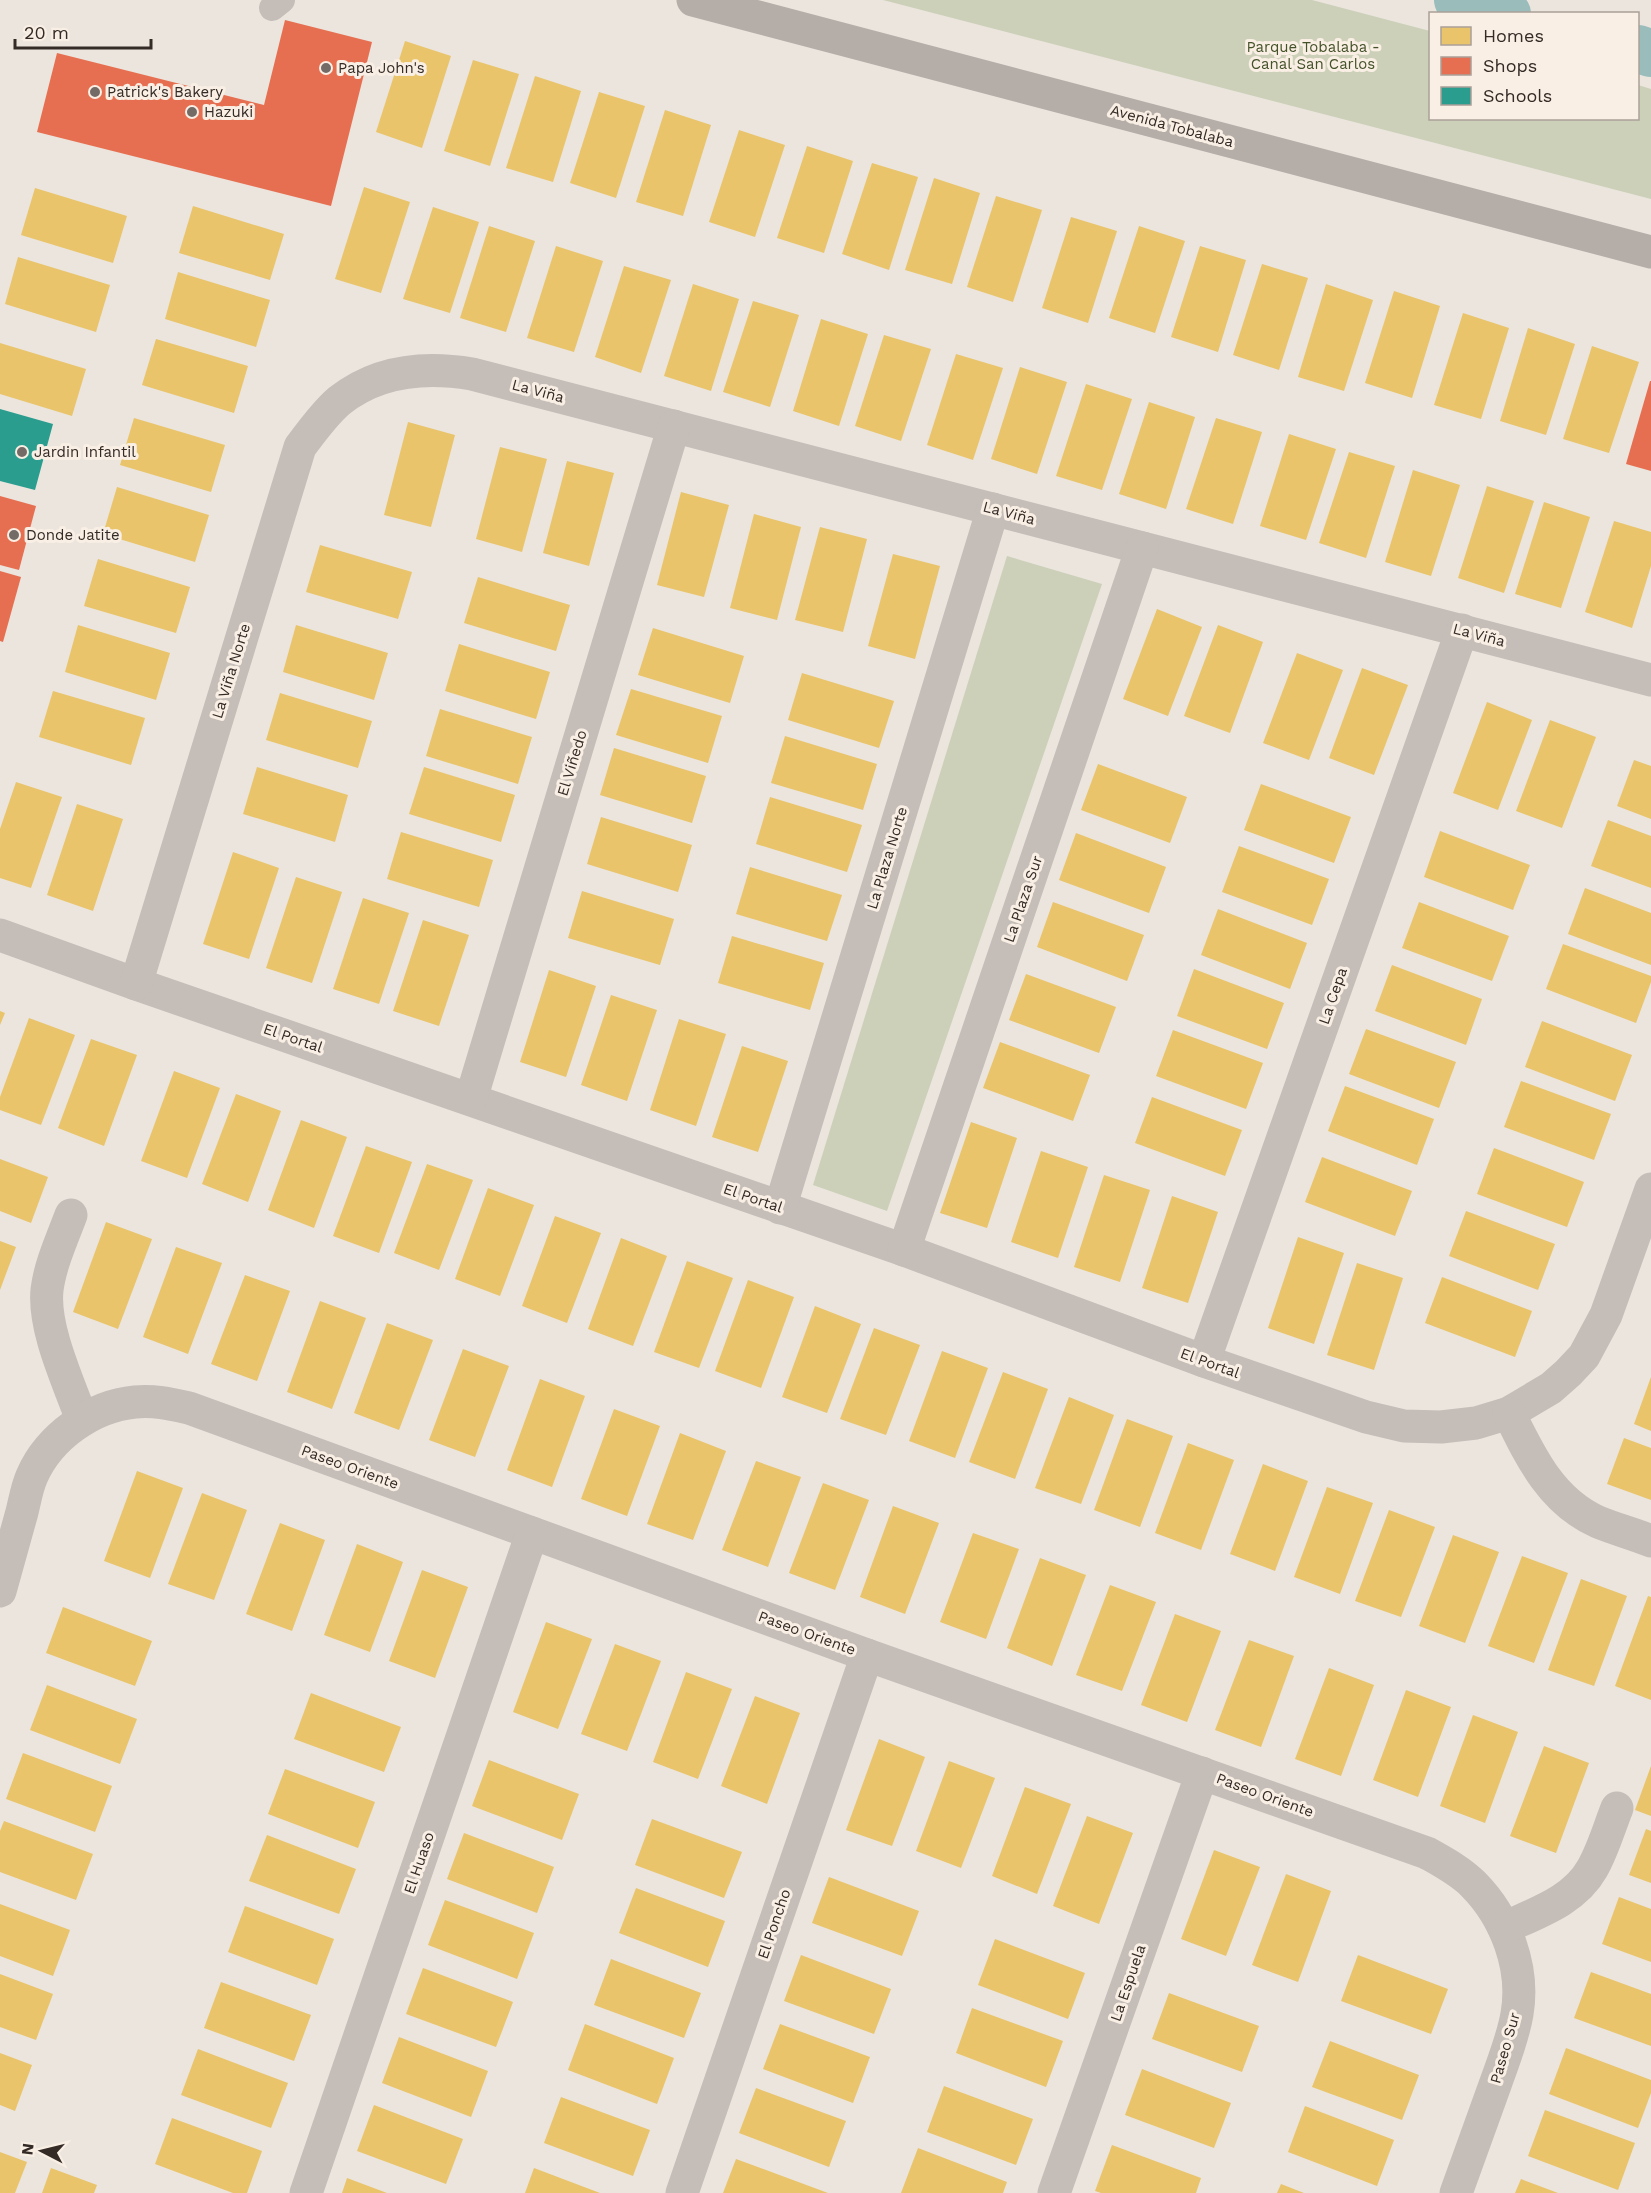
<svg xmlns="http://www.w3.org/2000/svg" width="1651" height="2193" font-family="'Work Sans',sans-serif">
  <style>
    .green { fill: #ccd0b8 }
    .homes { fill: #e9c46a }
    .shops { fill: #e76f51 }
    .schools { fill: #2a9d8f }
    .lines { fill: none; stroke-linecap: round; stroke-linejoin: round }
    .canal { stroke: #9abdbc; stroke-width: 48 }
    .lane { stroke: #c4bdb8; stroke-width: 26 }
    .street { stroke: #c4bdb8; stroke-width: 33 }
    .secondary { stroke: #b5ada8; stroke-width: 33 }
    .poi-dot { fill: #746b66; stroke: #f9efe4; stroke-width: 2 }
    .labels { text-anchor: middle; stroke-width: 6; stroke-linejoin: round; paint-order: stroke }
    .park-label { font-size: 15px; fill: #44522a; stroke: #f9efe4 }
    .poi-label { font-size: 15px; fill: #342a26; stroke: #f9efe4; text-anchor: start }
    .street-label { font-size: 15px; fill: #342a26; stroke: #f9efe4 }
  </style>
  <rect width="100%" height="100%" fill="#ebe5de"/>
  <g class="green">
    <polygon points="883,0 1312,0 1430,31 1430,118 1638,118 1638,85 1651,89 1651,199"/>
    <polygon points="1007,556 1102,584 887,1211 813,1185"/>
  </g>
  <g class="homes">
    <polygon points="405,41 451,56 422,148 376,132"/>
    <polygon points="473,60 519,74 490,166 444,151"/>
    <polygon points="535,76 581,91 553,182 506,168"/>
    <polygon points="599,92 645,106 616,198 570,183"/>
    <polygon points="665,110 711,125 683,216 636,202"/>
    <polygon points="739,130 785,145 755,237 709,222"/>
    <polygon points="807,146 853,161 824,253 777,238"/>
    <polygon points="872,163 918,177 889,270 842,254"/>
    <polygon points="934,178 980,193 952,284 905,270"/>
    <polygon points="364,187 410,202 381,293 335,279"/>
    <polygon points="35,188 127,216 113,263 21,235"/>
    <polygon points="996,196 1042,210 1013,302 967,287"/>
    <polygon points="193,206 284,234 270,280 179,253"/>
    <polygon points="433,207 479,222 450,313 403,299"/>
    <polygon points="1071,217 1117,231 1088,323 1042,308"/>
    <polygon points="489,226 535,241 506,332 460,318"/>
    <polygon points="1139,226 1185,241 1155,333 1109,318"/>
    <polygon points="556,246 603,261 574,352 527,338"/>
    <polygon points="1200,246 1246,260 1218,352 1171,337"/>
    <polygon points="18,257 110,285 96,332 5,304"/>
    <polygon points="1262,264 1308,278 1279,370 1233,355"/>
    <polygon points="624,266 671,280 641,373 595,357"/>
    <polygon points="178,272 270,300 256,347 165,319"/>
    <polygon points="693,284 739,299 711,391 664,376"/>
    <polygon points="1326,284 1373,300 1344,391 1298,377"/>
    <polygon points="1394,291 1440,306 1412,398 1365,383"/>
    <polygon points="753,301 799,315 770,407 723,392"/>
    <polygon points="1463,313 1509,328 1481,419 1434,405"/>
    <polygon points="821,319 868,334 839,426 793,411"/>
    <polygon points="1528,328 1575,344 1546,435 1500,421"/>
    <polygon points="884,335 931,349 901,441 855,426"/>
    <polygon points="156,339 248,366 234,413 142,385"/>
    <polygon points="0,343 86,369 72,416 0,394"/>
    <polygon points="1592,346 1639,362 1609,453 1563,439"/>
    <polygon points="956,354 1003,368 973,460 927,445"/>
    <polygon points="1020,367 1067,382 1037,474 991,459"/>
    <polygon points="1086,384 1132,399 1102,490 1056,476"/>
    <polygon points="1149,402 1195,417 1166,509 1119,494"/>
    <polygon points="134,418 225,445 211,492 120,465"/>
    <polygon points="1216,418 1262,432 1233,524 1186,509"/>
    <polygon points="408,422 455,435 431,527 384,515"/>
    <polygon points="1289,434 1336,449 1306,540 1260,526"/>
    <polygon points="500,447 547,459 522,552 476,539"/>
    <polygon points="1349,452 1395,466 1366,558 1319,543"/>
    <polygon points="567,461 614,473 589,566 543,553"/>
    <polygon points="1413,470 1460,485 1431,576 1385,562"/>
    <polygon points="1487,486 1534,501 1504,593 1458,578"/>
    <polygon points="117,487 209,515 195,562 103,534"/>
    <polygon points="681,492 729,505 704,597 657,585"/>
    <polygon points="1544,502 1590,517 1561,608 1515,594"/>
    <polygon points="754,514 801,527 777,620 730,608"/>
    <polygon points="1614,521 1651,532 1651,566 1632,628 1585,612"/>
    <polygon points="820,527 867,539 843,632 795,620"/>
    <polygon points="320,545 412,572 398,619 306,592"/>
    <polygon points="893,554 940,566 915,659 868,646"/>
    <polygon points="98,559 190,587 176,633 84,606"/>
    <polygon points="478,577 570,605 556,651 464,623"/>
    <polygon points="1157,609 1202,627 1168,716 1123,699"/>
    <polygon points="78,625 170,653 156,700 65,672"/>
    <polygon points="296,625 388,653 374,700 283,672"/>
    <polygon points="1218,625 1263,642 1230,733 1184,716"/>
    <polygon points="653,628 744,656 730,703 638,675"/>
    <polygon points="459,644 550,672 536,719 445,691"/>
    <polygon points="1297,653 1343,670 1309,760 1263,743"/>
    <polygon points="1362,668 1408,685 1374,775 1329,758"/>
    <polygon points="802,673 894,701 879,748 788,720"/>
    <polygon points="631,689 722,716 708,763 616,735"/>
    <polygon points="53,691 145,718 131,765 39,737"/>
    <polygon points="280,693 372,721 358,768 266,740"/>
    <polygon points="1487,702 1532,720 1498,810 1453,793"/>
    <polygon points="440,709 532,737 518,784 426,756"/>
    <polygon points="1550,720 1596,737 1562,828 1516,811"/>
    <polygon points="785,736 877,764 863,810 771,783"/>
    <polygon points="614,748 706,776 692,823 600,795"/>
    <polygon points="1634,760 1651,766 1651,819 1617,806"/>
    <polygon points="1098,764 1187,797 1170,843 1081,810"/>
    <polygon points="257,767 348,795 335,842 243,814"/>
    <polygon points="424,767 515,795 501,842 409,814"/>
    <polygon points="16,782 62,797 31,888 0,878 0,829"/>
    <polygon points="1261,784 1351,817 1334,863 1244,830"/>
    <polygon points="770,797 862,825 847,872 756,844"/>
    <polygon points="77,804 123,819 93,911 47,895"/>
    <polygon points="601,817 692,845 678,892 587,864"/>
    <polygon points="1608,820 1651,836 1651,888 1591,866"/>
    <polygon points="1440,831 1530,865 1513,910 1424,877"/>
    <polygon points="401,832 493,860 479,907 387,879"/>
    <polygon points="1076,833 1166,867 1149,913 1059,880"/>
    <polygon points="1239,846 1329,879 1312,925 1222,892"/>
    <polygon points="233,852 279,868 249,959 203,944"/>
    <polygon points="750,867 842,895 827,941 736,914"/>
    <polygon points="296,877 342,892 312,983 266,968"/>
    <polygon points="1585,888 1651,913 1651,965 1568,934"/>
    <polygon points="582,891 674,919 660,965 568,938"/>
    <polygon points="363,898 409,913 379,1004 333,989"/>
    <polygon points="1053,902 1144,935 1127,981 1037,947"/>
    <polygon points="1419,902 1509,936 1492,981 1402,948"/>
    <polygon points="1218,909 1307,943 1290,989 1201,955"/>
    <polygon points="423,920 469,935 439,1026 393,1011"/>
    <polygon points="732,936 824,963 810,1010 718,983"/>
    <polygon points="1563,944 1651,976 1651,982 1636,1023 1546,989"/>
    <polygon points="1392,965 1482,999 1466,1045 1375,1011"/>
    <polygon points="1194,969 1284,1003 1267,1049 1177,1016"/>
    <polygon points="549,970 596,986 566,1077 520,1062"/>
    <polygon points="1026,974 1116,1007 1099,1053 1009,1020"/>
    <polygon points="611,995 657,1010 627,1101 581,1085"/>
    <polygon points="0,1011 5,1013 0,1025"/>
    <polygon points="29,1018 75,1035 41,1125 0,1110 0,1097"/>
    <polygon points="679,1019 726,1034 696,1126 650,1110"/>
    <polygon points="1542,1021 1632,1055 1615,1101 1525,1067"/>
    <polygon points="1366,1029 1456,1062 1439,1108 1349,1074"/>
    <polygon points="1173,1030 1263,1063 1246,1109 1156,1076"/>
    <polygon points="91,1039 137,1055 104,1146 58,1128"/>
    <polygon points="1000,1042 1090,1075 1073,1121 983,1088"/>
    <polygon points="742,1046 788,1061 758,1152 712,1137"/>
    <polygon points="174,1071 220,1088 187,1178 141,1161"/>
    <polygon points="1521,1081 1611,1114 1594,1160 1504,1127"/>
    <polygon points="1345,1086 1434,1119 1417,1165 1328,1131"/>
    <polygon points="236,1094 281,1111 248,1202 202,1184"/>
    <polygon points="1152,1097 1242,1130 1225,1176 1135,1143"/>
    <polygon points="301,1120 347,1137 314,1228 268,1210"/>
    <polygon points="971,1122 1017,1138 987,1228 940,1213"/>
    <polygon points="366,1146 412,1162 379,1253 333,1236"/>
    <polygon points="1494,1148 1584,1182 1567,1227 1477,1194"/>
    <polygon points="1041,1151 1088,1167 1058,1258 1011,1242"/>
    <polygon points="1322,1157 1412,1191 1395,1236 1305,1202"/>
    <polygon points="0,1159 48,1177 31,1223 0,1211"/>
    <polygon points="427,1164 473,1180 439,1270 394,1253"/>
    <polygon points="1104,1175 1150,1190 1120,1282 1074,1267"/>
    <polygon points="488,1188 534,1205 500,1296 455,1279"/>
    <polygon points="1172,1196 1218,1212 1188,1303 1142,1288"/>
    <polygon points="1466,1211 1555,1244 1538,1290 1449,1256"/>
    <polygon points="555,1216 601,1233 567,1323 522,1306"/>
    <polygon points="106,1222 152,1239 118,1329 73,1312"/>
    <polygon points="1298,1237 1344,1253 1314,1344 1268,1328"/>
    <polygon points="621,1238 667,1256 633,1346 588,1329"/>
    <polygon points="0,1241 16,1247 0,1290"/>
    <polygon points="176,1247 222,1263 188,1354 143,1337"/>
    <polygon points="687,1261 733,1278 699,1368 654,1352"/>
    <polygon points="1357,1263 1403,1278 1374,1370 1327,1355"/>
    <polygon points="245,1275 290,1291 257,1381 211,1364"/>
    <polygon points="1442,1277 1532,1311 1515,1357 1425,1323"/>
    <polygon points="748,1280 794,1297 761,1388 715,1371"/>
    <polygon points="320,1301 366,1318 332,1409 287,1392"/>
    <polygon points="815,1306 861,1324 827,1413 782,1397"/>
    <polygon points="387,1323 433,1340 399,1430 354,1413"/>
    <polygon points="874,1328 920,1345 886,1435 840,1419"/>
    <polygon points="463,1349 509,1366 475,1457 429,1440"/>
    <polygon points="942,1351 988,1368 955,1458 909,1441"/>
    <polygon points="1003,1372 1048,1389 1015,1479 969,1462"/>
    <polygon points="1651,1377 1651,1431 1634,1424"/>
    <polygon points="540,1379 585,1396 552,1487 507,1470"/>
    <polygon points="1069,1397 1114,1415 1081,1504 1035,1488"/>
    <polygon points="614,1409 660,1426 627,1516 581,1499"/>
    <polygon points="1127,1419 1173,1436 1140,1527 1094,1510"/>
    <polygon points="680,1433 726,1451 693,1540 647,1524"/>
    <polygon points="1624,1438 1651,1448 1651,1500 1607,1484"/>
    <polygon points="1188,1443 1234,1460 1201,1550 1155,1533"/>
    <polygon points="756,1461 801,1477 768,1567 722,1550"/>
    <polygon points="1263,1464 1308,1481 1275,1571 1230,1554"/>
    <polygon points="137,1471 183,1488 150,1578 104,1561"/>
    <polygon points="823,1483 869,1500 835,1590 789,1573"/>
    <polygon points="1327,1487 1373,1503 1340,1594 1294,1577"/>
    <polygon points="202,1493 247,1510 214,1600 168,1584"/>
    <polygon points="893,1506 939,1523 905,1614 860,1597"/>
    <polygon points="1389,1510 1435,1527 1401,1617 1355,1601"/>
    <polygon points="280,1523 325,1540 292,1631 246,1614"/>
    <polygon points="973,1533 1019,1549 986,1639 940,1622"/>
    <polygon points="1453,1535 1499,1552 1465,1643 1419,1626"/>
    <polygon points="357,1544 403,1562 370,1652 324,1635"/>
    <polygon points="1522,1556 1568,1573 1534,1663 1488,1646"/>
    <polygon points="1040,1558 1086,1575 1052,1666 1007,1648"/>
    <polygon points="422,1570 468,1587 435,1678 389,1661"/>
    <polygon points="1581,1579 1627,1596 1594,1686 1548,1670"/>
    <polygon points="1110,1585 1156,1602 1122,1691 1076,1675"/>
    <polygon points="1648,1596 1651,1597 1651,1700 1615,1686"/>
    <polygon points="63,1607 152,1641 135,1686 46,1653"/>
    <polygon points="1175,1614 1221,1631 1187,1722 1141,1705"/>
    <polygon points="546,1622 592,1639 558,1729 513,1712"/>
    <polygon points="1249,1640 1294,1656 1261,1747 1215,1730"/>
    <polygon points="615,1644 661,1661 627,1751 581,1734"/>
    <polygon points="1329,1668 1374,1685 1341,1776 1295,1759"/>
    <polygon points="686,1672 732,1689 698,1779 653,1762"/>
    <polygon points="47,1685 137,1719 120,1764 30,1730"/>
    <polygon points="1406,1690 1451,1707 1418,1797 1373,1780"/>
    <polygon points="311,1693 401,1727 384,1772 294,1739"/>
    <polygon points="755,1696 800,1713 767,1804 721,1786"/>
    <polygon points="1473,1715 1518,1732 1485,1823 1440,1806"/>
    <polygon points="879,1739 925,1757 892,1846 846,1830"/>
    <polygon points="1544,1746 1589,1763 1556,1853 1510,1836"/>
    <polygon points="23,1753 112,1786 95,1832 6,1799"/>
    <polygon points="489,1760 579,1794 562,1840 472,1806"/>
    <polygon points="949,1761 995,1778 961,1868 916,1851"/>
    <polygon points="1651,1766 1651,1816 1635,1810"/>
    <polygon points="285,1769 375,1802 358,1848 268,1814"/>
    <polygon points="1025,1787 1071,1804 1037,1894 992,1876"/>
    <polygon points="1087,1816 1133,1833 1099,1924 1053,1906"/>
    <polygon points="652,1819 742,1852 724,1898 635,1865"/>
    <polygon points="4,1821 93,1854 76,1900 0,1872 0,1831"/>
    <polygon points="1646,1829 1651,1831 1651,1883 1629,1875"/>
    <polygon points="464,1833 554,1867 537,1913 447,1879"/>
    <polygon points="267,1835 356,1869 339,1914 249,1881"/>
    <polygon points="1214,1850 1260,1867 1226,1956 1181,1939"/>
    <polygon points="1286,1874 1331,1891 1298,1982 1252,1965"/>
    <polygon points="829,1877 919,1911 902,1956 812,1923"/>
    <polygon points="636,1888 725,1921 708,1967 619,1933"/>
    <polygon points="1619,1897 1651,1909 1651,1962 1602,1944"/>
    <polygon points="445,1900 534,1933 517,1979 428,1945"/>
    <polygon points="0,1904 70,1930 53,1976 0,1956"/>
    <polygon points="245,1906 334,1939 317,1985 228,1952"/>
    <polygon points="995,1939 1085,1973 1068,2019 978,1985"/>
    <polygon points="801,1955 891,1989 874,2034 784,2001"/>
    <polygon points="1358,1955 1448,1989 1431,2034 1341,2001"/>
    <polygon points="611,1959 701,1993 684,2038 594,2005"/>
    <polygon points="423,1968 513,2002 496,2047 406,2014"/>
    <polygon points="1591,1972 1651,1994 1651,2046 1574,2018"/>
    <polygon points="0,1974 53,1994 36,2040 0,2027"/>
    <polygon points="221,1982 311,2015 294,2061 204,2028"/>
    <polygon points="1169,1993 1259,2026 1242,2072 1152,2039"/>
    <polygon points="972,2008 1063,2041 1046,2087 956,2053"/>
    <polygon points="585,2024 674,2058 657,2104 568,2070"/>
    <polygon points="780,2024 870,2057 853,2103 763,2069"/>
    <polygon points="399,2037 488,2071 471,2117 382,2083"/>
    <polygon points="1330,2041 1419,2075 1402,2120 1312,2087"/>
    <polygon points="1566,2048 1651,2080 1651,2093 1638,2128 1549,2094"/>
    <polygon points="198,2049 288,2083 271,2128 181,2095"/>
    <polygon points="0,2053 32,2065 15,2111 0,2105"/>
    <polygon points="1142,2069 1231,2103 1214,2148 1125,2115"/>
    <polygon points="944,2086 1033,2119 1016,2165 927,2132"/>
    <polygon points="756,2088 846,2121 829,2167 739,2133"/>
    <polygon points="561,2097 650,2130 633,2176 544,2143"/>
    <polygon points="374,2105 463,2139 446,2184 357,2151"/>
    <polygon points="1305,2106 1394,2140 1377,2186 1288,2152"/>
    <polygon points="1545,2110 1635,2143 1618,2190 1528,2156"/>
    <polygon points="172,2118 262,2151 247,2193 233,2193 155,2164"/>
    <polygon points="1112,2145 1201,2178 1196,2193 1101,2193 1095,2191"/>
    <polygon points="918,2148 1007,2182 1003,2193 901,2193"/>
    <polygon points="0,2152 27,2162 15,2193 0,2193"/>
    <polygon points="736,2159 828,2193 723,2193"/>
    <polygon points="51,2168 97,2185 94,2193 42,2193"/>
    <polygon points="534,2168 600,2193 525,2193"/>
    <polygon points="347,2178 387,2193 342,2193"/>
    <polygon points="1521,2179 1558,2193 1515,2193"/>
    <polygon points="1281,2184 1304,2193 1277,2193"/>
  </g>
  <g class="shops">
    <polygon points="285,20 372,42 331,206 37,132 57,53 264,105"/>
    <polygon points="1650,381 1651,381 1651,471 1626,464"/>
    <polygon points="0,496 36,506 19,570 0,565"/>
    <polygon points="0,571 21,577 3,642 0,641"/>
  </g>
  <polygon class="schools" points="0,409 53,424 35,490 0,481"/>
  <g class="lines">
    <g class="canal">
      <polyline points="1458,0 1507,14"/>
      <polyline points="1638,49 1651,53"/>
    </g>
    <polyline class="lane" points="272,8 282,0"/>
    <g class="street">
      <polyline points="0,935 136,984 904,1250 1204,1361 1366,1417 1404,1426 1441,1427 1476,1423 1509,1413 1551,1388 1568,1373 1584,1356 1606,1315 1651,1189"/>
      <path d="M 136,984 L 300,447 C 312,431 324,414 339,401 C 378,370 425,366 472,374 L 1651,680"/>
      <polyline points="471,1099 674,426"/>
      <polyline points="780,1208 993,509"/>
      <path d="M 71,1215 C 62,1239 50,1265 47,1290 C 43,1329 69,1383 82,1420"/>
      <polyline points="904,1250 1142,548"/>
      <polyline points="1204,1361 1462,630"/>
      <path d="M 1509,1413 C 1530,1456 1551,1501 1598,1522 C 1615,1529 1634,1534 1651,1541"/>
      <path d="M 0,1591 C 7,1565 15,1538 22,1512 C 25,1500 27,1487 32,1476 C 49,1437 92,1406 135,1402 C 154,1400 171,1404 189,1408 L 867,1655 L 1427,1853 C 1443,1862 1460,1871 1473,1884 C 1506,1917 1525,1968 1517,2014 C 1513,2038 1503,2062 1495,2085 C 1482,2121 1469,2157 1456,2193"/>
      <path d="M 1504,1928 C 1536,1913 1574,1901 1592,1869 C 1603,1850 1609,1828 1617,1808"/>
      <polyline points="306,2193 532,1533"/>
      <polyline points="682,2193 867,1655"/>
      <polyline points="1054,2193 1202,1773"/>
    </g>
    <polyline class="secondary" points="693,0 1651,252"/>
  </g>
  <g class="poi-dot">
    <circle cx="326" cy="68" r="6"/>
    <circle cx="95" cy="92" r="6"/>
    <circle cx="192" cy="112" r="6"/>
    <circle cx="22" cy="452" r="6"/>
    <circle cx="14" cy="535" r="6"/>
  </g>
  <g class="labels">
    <g class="park-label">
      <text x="1313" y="52">Parque Tobalaba -<tspan x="1313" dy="17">Canal San Carlos</tspan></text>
    </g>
    <g class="poi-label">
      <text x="338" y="73">Papa John's</text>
      <text x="107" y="97">Patrick's Bakery</text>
      <text x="204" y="117">Hazuki</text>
      <text x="34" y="457">Jardin Infantil</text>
      <text x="26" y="540">Donde Jatite</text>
    </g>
    <g class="street-label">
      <text transform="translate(1172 126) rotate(15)" y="5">Avenida Tobalaba</text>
      <text transform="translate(538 391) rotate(15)" y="5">La Viña</text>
      <text transform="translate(1009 513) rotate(15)" y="5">La Viña</text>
      <text transform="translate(1479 635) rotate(15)" y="5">La Viña</text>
      <text transform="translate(231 671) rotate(-73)" y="5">La Viña Norte</text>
      <text transform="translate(572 763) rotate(-73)" y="5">El Viñedo</text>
      <text transform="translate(887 858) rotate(-73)" y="5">La Plaza Norte</text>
      <text transform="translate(1023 899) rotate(-71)" y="5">La Plaza Sur</text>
      <text transform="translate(1333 996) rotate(-71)" y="5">La Cepa</text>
      <text transform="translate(293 1038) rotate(19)" y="5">El Portal</text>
      <text transform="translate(753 1198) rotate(19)" y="5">El Portal</text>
      <text transform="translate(1210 1363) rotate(20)" y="5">El Portal</text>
      <text transform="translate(350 1467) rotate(20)" y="5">Paseo Oriente</text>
      <text transform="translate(807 1633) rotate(20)" y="5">Paseo Oriente</text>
      <text transform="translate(1265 1795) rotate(20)" y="5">Paseo Oriente</text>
      <text transform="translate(419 1863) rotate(-71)" y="5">El Huaso</text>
      <text transform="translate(774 1924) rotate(-71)" y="5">El Poncho</text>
      <text transform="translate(1128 1983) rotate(-71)" y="5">La Espuela</text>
      <text transform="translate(1505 2048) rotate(-74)" y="5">Paseo Sur</text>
    </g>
  </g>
  <rect x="1429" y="12" width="210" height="108" fill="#f9efe4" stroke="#aaa098" stroke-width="1.5"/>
  <rect x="1441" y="27" width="30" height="18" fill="#e9c46a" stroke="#aaa098" stroke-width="1.5"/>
  <text x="1483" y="42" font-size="18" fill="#342a26">Homes</text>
  <rect x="1441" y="57" width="30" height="18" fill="#e76f51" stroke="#aaa098" stroke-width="1.5"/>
  <text x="1483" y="72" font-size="18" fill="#342a26">Shops</text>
  <rect x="1441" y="87" width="30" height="18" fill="#2a9d8f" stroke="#aaa098" stroke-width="1.5"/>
  <text x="1483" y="102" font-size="18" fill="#342a26">Schools</text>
  <g transform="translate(42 2151) rotate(277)" stroke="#f9efe4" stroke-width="4.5" paint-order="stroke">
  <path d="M0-4.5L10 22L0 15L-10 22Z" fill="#342a26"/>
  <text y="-9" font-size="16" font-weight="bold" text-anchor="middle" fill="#342a26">N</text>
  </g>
  <path d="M15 39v9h136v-9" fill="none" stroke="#342a26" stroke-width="3"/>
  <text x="24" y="39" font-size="18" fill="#342a26" stroke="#f9efe4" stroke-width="4.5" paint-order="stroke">20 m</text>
</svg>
